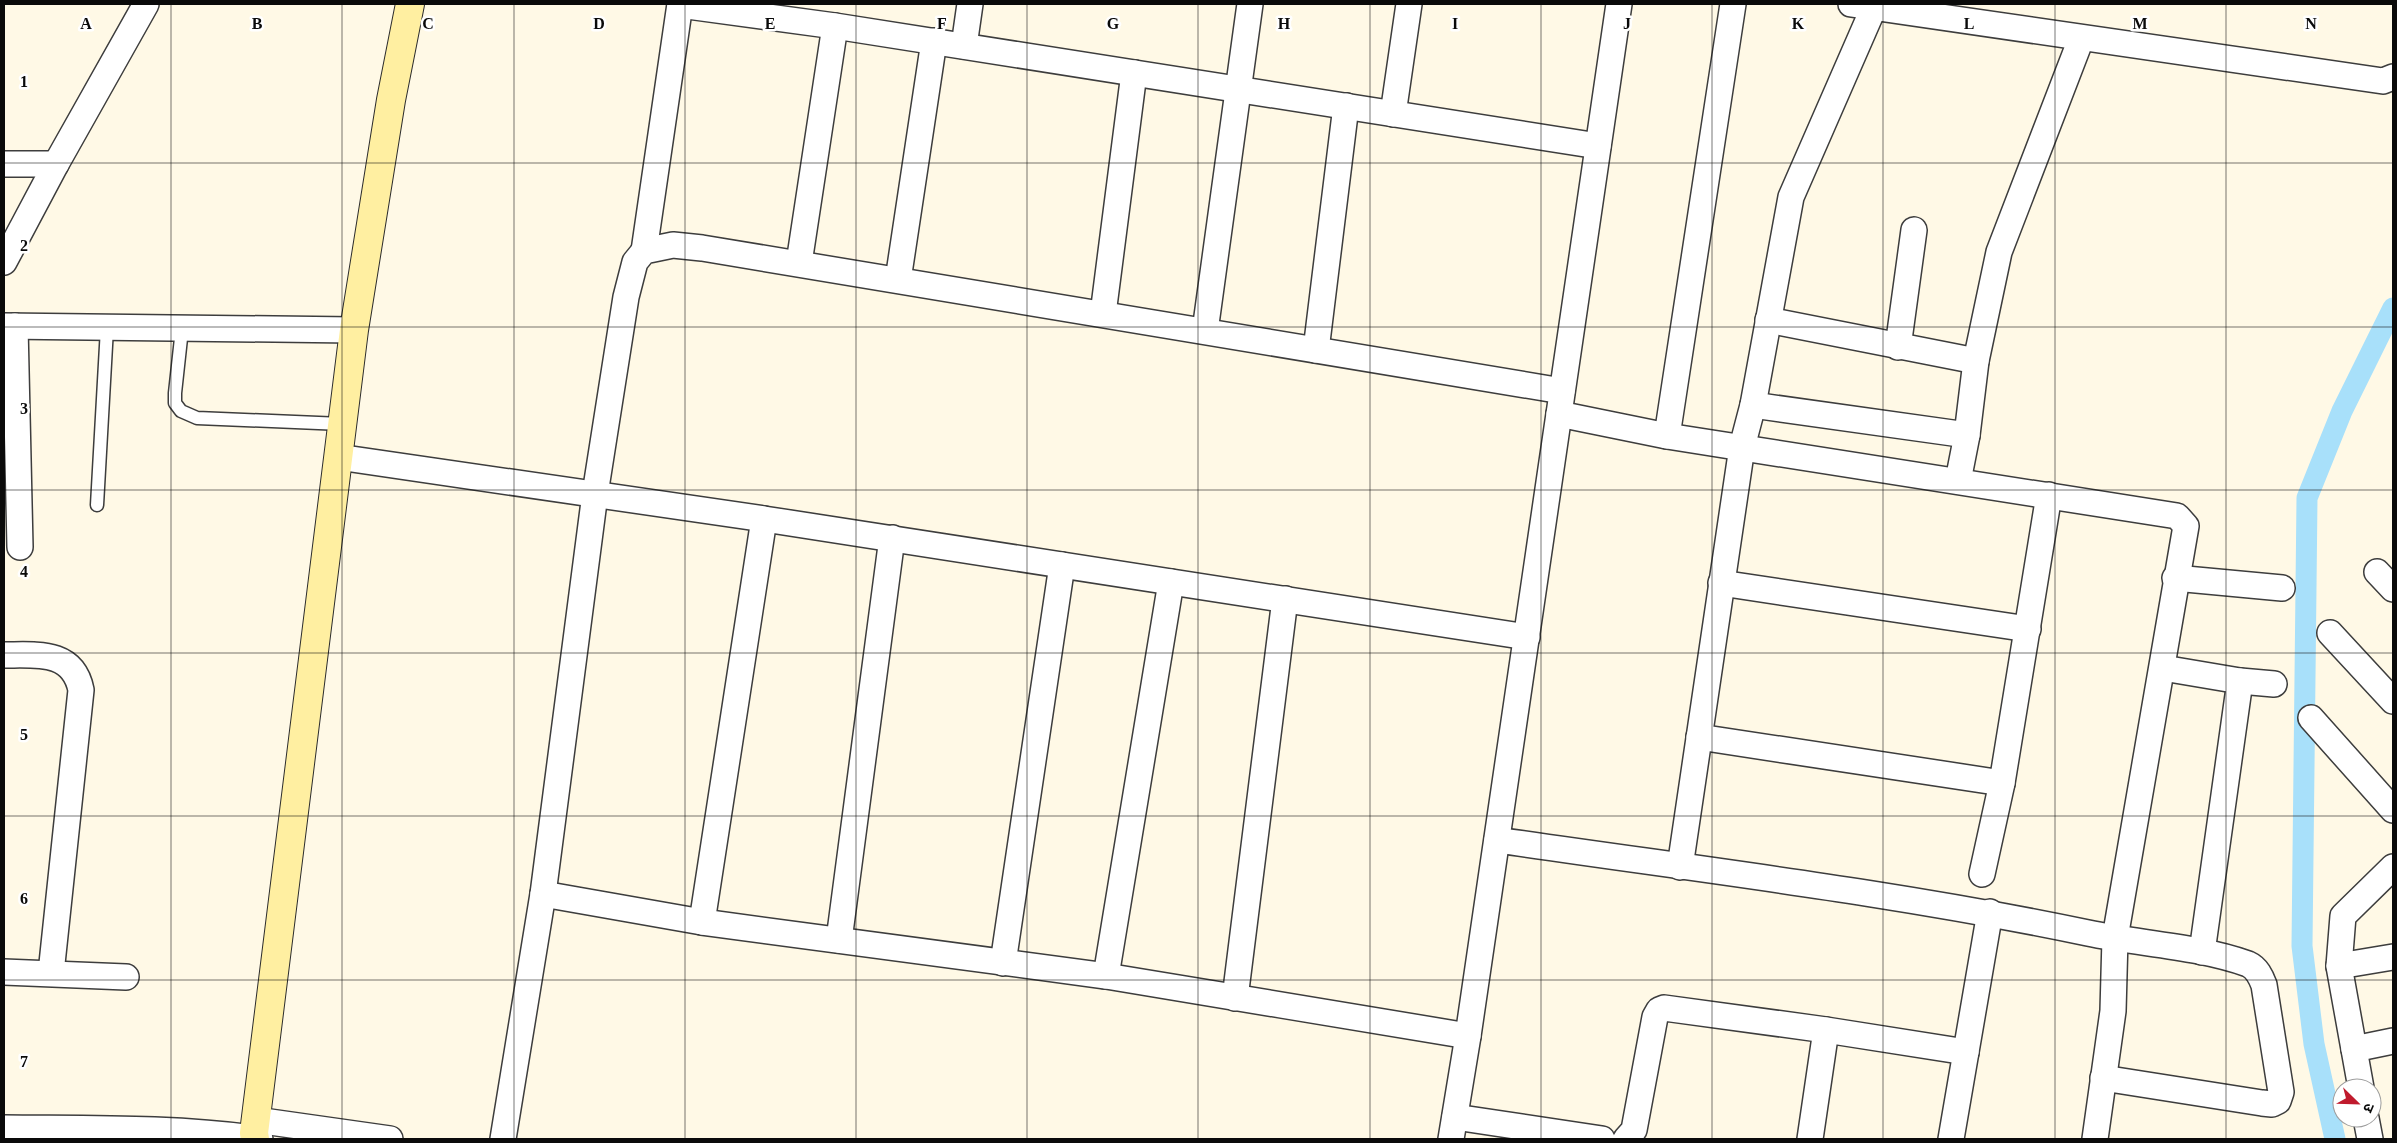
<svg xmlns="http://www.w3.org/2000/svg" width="2397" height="1143" font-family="'Times New Roman','Noto Sans Devanagari',serif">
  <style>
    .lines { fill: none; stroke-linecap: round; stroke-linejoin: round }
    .canal { stroke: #a8e0fa; stroke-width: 21 }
    .lane-casing { stroke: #3d3d3d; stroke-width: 15 }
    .street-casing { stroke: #3d3d3d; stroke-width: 28 }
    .secondary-casing { stroke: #2c2c2c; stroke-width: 30 }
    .lane { stroke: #fff; stroke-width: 12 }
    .street { stroke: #fff; stroke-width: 25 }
    .secondary { stroke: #ffefa1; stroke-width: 28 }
    .grid { fill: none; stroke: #0a0a0a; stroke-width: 1; stroke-opacity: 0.55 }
    .grid-label { font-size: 16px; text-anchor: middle; font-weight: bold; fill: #0a0a0a; stroke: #fff; stroke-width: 5; stroke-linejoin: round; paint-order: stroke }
  </style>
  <rect width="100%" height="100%" fill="#fff9e6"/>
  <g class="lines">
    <polyline class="canal" points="2335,1139 2314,1044 2302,946 2307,498 2342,411 2393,308"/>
    <g class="lane-casing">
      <g id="lane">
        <polyline points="182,329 175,393 175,403 181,411 197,418 342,424"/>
        <polyline points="97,505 107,328"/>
      </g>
    </g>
    <g class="street-casing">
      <g id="street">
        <polyline points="1851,4 2383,81 2393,77"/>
        <polyline points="680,5 835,26 1598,146"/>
        <polyline points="964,46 970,4"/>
        <polyline points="1393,114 1409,4"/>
        <polyline points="4,164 56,164"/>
        <polyline points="644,251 680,4"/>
        <polyline points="4,262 56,164 146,4"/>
        <polyline points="799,263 835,26"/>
        <polyline points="898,280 934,41"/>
        <polyline points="1103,314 1134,73"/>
        <polyline points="1768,320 1976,361"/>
        <polyline points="4,326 354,330"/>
        <polyline points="15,326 20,547"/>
        <polyline points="1205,331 1250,4"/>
        <polyline points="1898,347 1914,230"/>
        <polyline points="1316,350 1346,106"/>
        <polyline points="1753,405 1967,435"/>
        <polyline points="1559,414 1667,436 2177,516 2186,526 2115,938 2113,1011 2095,1139"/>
        <polyline points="1667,436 1733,4"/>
        <polyline points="338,457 764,519 1527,637"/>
        <polyline points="1958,481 1967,435 1976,361 1999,252 2081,39"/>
        <polyline points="2377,572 2393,589"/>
        <polyline points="2175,578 2282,588"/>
        <polyline points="1721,583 2028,629"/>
        <polyline points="2330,633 2393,701"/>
        <path d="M 4,655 C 37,655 73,650 81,690 L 51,973"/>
        <polyline points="2163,668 2240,681 2202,952"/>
        <polyline points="2240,681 2274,684"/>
        <polyline points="2311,718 2393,810"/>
        <polyline points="1699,737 2002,783 2049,495"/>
        <path d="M 1497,840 C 1694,869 1893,892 2088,933 C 2141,944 2197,946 2248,964 C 2257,968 2261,977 2264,985 L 2281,1092 L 2278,1101 L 2272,1104 L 2262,1103 L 2103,1078"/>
        <polyline points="1680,867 1742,447 1753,405 1791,197 1874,7"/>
        <polyline points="1982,874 2002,783"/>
        <polyline points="543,894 702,922 1106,976 1468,1036"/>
        <polyline points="702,922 764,519"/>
        <polyline points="839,940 892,538"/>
        <polyline points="1003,963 1062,565"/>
        <polyline points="2339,966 2343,916 2393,867"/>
        <polyline points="4,972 126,977"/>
        <polyline points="1106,976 1171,582"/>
        <polyline points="1235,998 1285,599"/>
        <polyline points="2354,1049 2393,1041"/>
        <polyline points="2361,1088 2339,966 2393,957"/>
        <polyline points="1455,1117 1602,1139"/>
        <polyline points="2366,1118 2370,1139"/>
        <polyline points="256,1120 390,1139"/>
        <path d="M 4,1128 C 89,1129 175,1127 260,1139"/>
        <polyline points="503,1139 543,894 595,494 626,297 635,262 644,251 673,245 702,248 1562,391"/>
        <polyline points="1451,1139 1468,1036 1619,4"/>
        <polyline points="1626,1139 1634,1130 1655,1017 1659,1010 1664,1008 1826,1030 1966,1052"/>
        <polyline points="1810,1139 1826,1030"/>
        <polyline points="1951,1139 1990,912"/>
      </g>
    </g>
    <g class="secondary-casing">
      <polyline id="secondary" points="255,1139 254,1133 354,330 391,100 410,4"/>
    </g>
    <use href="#lane" class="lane"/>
    <use href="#street" class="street"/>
    <use href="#secondary" class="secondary"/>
  </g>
  <path class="grid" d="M 171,4 L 171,1139M 342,4 L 342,1139M 514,4 L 514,1139M 685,4 L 685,1139M 856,4 L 856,1139M 1027,4 L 1027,1139M 1198,4 L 1198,1139M 1370,4 L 1370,1139M 1541,4 L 1541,1139M 1712,4 L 1712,1139M 1883,4 L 1883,1139M 2055,4 L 2055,1139M 2226,4 L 2226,1139M 4,163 L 2393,163M 4,327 L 2393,327M 4,490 L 2393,490M 4,653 L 2393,653M 4,816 L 2393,816M 4,980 L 2393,980"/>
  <g class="grid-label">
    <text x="86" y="29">A</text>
    <text x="257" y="29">B</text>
    <text x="428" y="29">C</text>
    <text x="599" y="29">D</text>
    <text x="770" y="29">E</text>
    <text x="942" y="29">F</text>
    <text x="1113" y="29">G</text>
    <text x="1284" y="29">H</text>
    <text x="1455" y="29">I</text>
    <text x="1627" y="29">J</text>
    <text x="1798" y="29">K</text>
    <text x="1969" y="29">L</text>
    <text x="2140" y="29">M</text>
    <text x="2311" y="29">N</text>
    <text x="24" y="87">1</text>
    <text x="24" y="251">2</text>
    <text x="24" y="414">3</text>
    <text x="24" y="577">4</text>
    <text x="24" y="740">5</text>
    <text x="24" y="904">6</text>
    <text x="24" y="1067">7</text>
  </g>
  <rect width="2397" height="1143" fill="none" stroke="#0a0a0a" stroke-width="10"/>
  <g transform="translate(2357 1103) rotate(113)"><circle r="24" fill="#ffffff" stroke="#9d9d9d"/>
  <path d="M0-4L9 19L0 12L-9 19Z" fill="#c01b2d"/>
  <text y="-8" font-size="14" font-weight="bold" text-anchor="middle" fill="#0a0a0a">उ</text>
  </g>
</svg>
